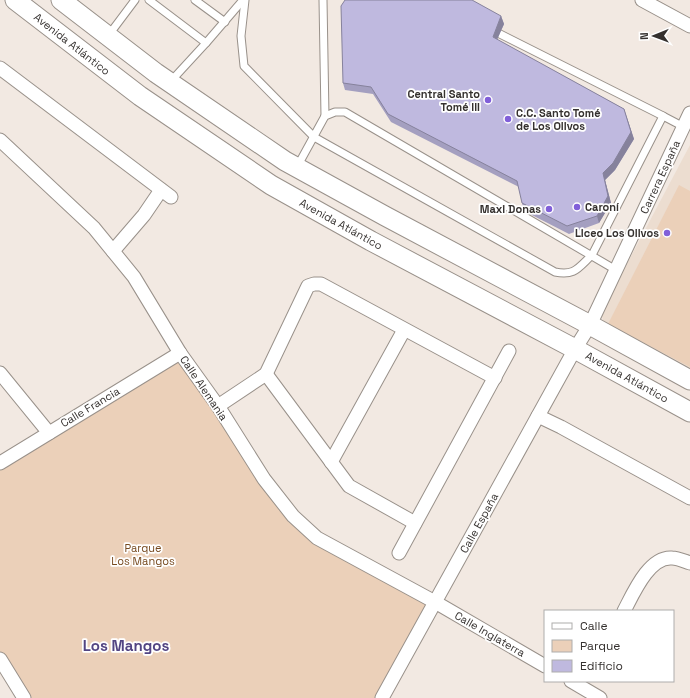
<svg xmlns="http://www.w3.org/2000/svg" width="690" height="698" font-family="'Space Grotesk',sans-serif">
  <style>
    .built { fill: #ecddd0 }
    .green { fill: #ebd0b9 }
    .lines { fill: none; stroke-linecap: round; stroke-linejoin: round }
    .lane-casing { stroke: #99918a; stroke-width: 9 }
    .street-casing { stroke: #99918a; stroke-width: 15 }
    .secondary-casing { stroke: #99918a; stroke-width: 21 }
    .lane { stroke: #fff; stroke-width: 7 }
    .street { stroke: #fff; stroke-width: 13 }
    .secondary { stroke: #fff; stroke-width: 19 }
    .wall { fill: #a49fc0 }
    .shaded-wall { fill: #86829c }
    .building { fill: #bfb9df; stroke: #86829c }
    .poi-dot { fill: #815fd9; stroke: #fff; stroke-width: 1.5 }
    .labels { text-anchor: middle; stroke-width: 3.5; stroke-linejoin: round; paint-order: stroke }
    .street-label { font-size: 11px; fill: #35312f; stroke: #fff }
    .poi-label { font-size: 11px; font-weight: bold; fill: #35312f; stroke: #fff; text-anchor: end }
    .park-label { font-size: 11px; fill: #76491e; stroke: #fff }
    .district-label { font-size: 15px; font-weight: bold; fill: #524482; stroke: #fff }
  </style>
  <rect width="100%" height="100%" fill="#f2e9e2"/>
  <polygon class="built" points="690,145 690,372 609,328 603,320 601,313"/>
  <g class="green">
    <polygon points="679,185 690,191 690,367 608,324"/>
    <polygon points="180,353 293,516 435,602 382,698 24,698 0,659 0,463"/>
  </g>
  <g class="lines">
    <g class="lane-casing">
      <g id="lane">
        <polyline points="149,0 206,43 171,81"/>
        <polyline points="195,0 225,22"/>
        <path d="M 245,0 L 241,36 L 244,66 L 314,137 L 555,272 C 575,276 578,268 592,255 L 663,116 L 684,127"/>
        <polyline points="323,0 325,116"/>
        <polyline points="500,34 663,116"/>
        <polyline points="108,36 135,0"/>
        <polyline points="206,43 243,0"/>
        <polyline points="297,167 325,116 335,112 345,112 616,270"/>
      </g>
    </g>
    <g class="street-casing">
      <g id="street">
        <polyline points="642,0 690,26"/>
        <polyline points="0,68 171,197"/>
        <polyline points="0,140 94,228 134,277 180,353 218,406 264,479 293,516 317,538 435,602 545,666"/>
        <polyline points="113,251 144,215 161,190"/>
        <polyline points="0,373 49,433"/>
        <polyline points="266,374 349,486 415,523"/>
        <polyline points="218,406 266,374 308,286 314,284 321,284 495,378"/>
        <polyline points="538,416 561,427 690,498"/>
        <polyline points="331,462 404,330"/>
        <polyline points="0,463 180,353"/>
        <polyline points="399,553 509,351"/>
        <path d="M 624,611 C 633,594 649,556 672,558 C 678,558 684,561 690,563"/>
        <polyline points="0,659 24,698"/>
        <polyline points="571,681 600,698"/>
        <polyline points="382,698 575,349 590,325 690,113"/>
      </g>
    </g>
    <g class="secondary-casing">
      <g id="secondary">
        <polyline points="15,0 140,96 271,185 371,241 575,349 690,412"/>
        <polyline points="61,0 156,73 285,161 385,216 590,325 690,380"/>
      </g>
    </g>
    <use href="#lane" class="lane"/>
    <use href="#street" class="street"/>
    <use href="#secondary" class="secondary"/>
  </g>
  <polygon class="wall" points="501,16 504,24 497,40 624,109 634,139 615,170 605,180 611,203 599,223 569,234 524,211 522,203 519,187 391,122 373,94 345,90 343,83"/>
  <g class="shaded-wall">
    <polygon points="501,16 504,24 495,44 493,37"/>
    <polygon points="624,109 634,139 615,170 605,180 611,203 599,223 597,216 603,173"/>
  </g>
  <polygon class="building" points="345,0 472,0 501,16 493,37 624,109 631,132 613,163 603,173 608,196 597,216 567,226 522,203 517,181 388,114 371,87 343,83 341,6"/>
  <g class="poi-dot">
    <circle cx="488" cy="100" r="4"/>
    <circle cx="508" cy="119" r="4"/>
    <circle cx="577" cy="207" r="4"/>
    <circle cx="549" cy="209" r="4"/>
    <circle cx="667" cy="233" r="4"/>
  </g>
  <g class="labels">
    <g class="street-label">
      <text transform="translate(72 44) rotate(38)" y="4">Avenida Atlántico</text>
      <text transform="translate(660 177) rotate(-65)" y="4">Carrera España</text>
      <text transform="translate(341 224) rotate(29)" y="4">Avenida Atlántico</text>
      <text transform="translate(627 377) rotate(29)" y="4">Avenida Atlántico</text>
      <text transform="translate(204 388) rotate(56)" y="4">Calle Alemania</text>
      <text transform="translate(90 407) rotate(-31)" y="4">Calle Francia</text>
      <text transform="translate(479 523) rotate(-61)" y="4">Calle España</text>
      <text transform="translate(490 634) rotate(30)" y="4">Calle Inglaterra</text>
    </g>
    <g class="poi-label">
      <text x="480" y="98">Central Santo<tspan x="480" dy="13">Tomé III</tspan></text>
      <text x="516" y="117" text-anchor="start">C.C. Santo Tomé<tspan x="516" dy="13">de Los Olivos</tspan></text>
      <text x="585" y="211" text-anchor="start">Caroní</text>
      <text x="541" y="213">Maxi Donas</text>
      <text x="659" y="237">Liceo Los Olivos</text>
    </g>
    <g class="park-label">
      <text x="143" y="552">Parque<tspan x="143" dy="13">Los Mangos</tspan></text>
    </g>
    <g class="district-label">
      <text x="126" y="651">Los Mangos</text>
    </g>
  </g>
  <rect x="544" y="610" width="130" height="72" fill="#ffffff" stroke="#aeadac"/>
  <rect x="552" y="623" width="20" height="6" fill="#ffffff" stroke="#aeadac"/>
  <text x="580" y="630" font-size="12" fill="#35312f">Calle</text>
  <rect x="552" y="640" width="20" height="12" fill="#ebd0b9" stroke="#aeadac"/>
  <text x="580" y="650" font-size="12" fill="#35312f">Parque</text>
  <rect x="552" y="660" width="20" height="12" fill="#bfb9df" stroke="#aeadac"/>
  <text x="580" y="670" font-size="12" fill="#35312f">Edificio</text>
  <g transform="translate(654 36) rotate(269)" stroke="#ffffff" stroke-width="3" paint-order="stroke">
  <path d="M0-3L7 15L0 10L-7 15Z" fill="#35312f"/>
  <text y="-6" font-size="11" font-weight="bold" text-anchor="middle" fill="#35312f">N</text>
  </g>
</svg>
